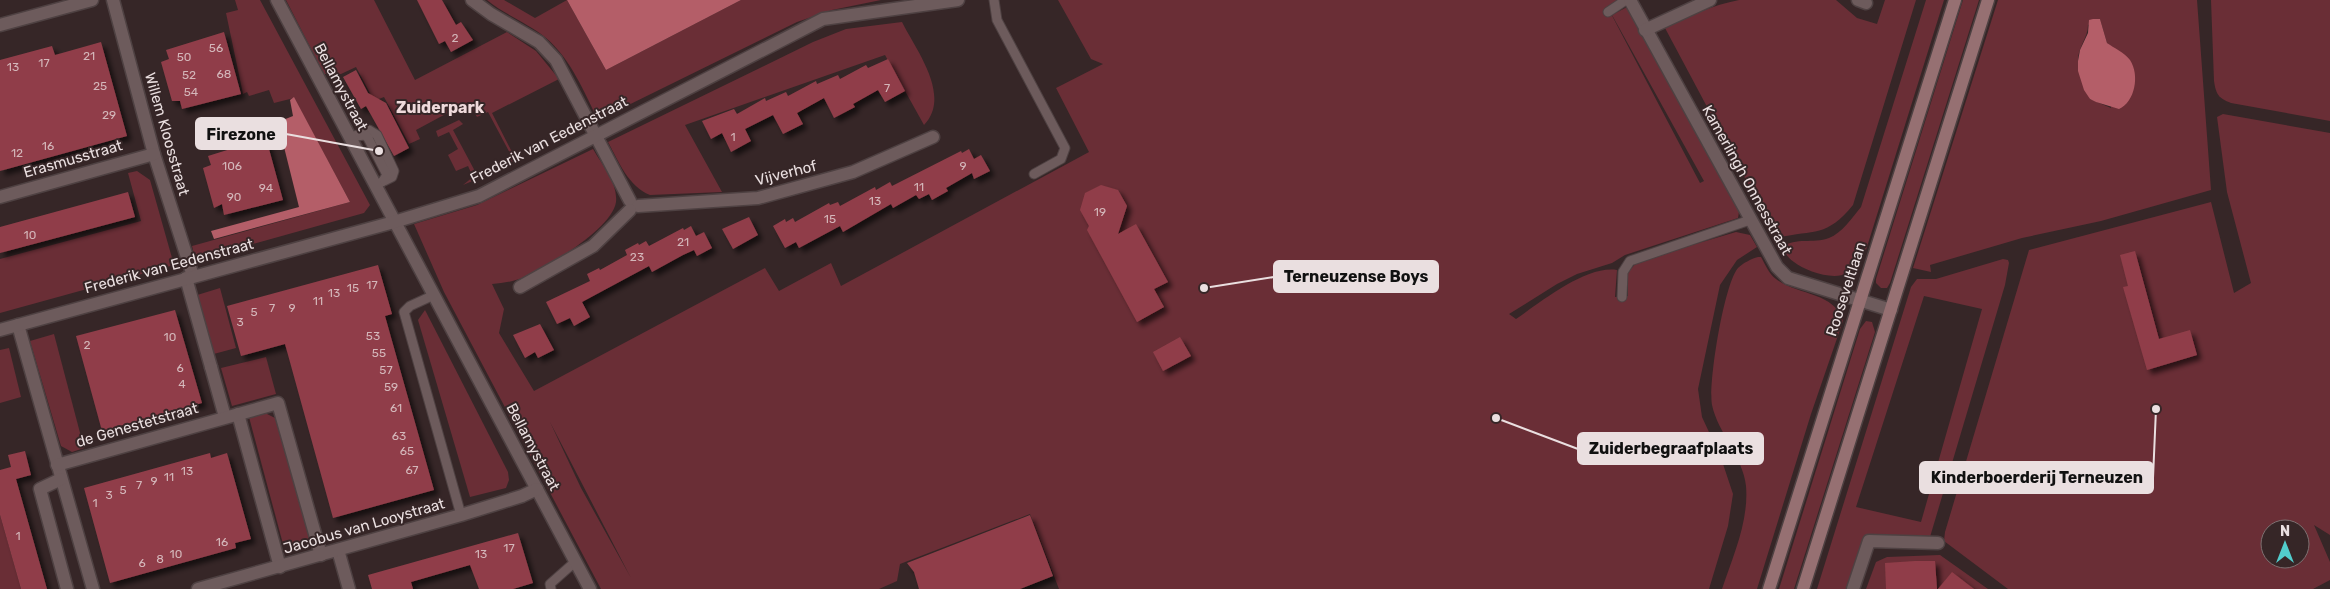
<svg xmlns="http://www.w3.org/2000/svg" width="2330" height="589" font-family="Rubik,sans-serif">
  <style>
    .green { fill: #6a2e36; fill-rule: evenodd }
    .water { fill: #b45e68 }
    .building { fill: #903e49; filter: url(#shadow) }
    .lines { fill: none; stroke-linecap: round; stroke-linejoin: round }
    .service-casing { stroke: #4e4142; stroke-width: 11 }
    .pedestrian-casing { stroke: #4e4142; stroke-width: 15 }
    .minor-casing { stroke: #4e4142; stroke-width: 15 }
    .secondary-casing { stroke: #4e4142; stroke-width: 15 }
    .service { stroke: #6d5b5c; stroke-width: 9 }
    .pedestrian { stroke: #6d5b5c; stroke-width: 12 }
    .minor { stroke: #6d5b5c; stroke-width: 12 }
    .secondary { stroke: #967072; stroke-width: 12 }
    .labels { text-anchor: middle; stroke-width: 4; stroke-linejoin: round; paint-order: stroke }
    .number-label { font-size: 12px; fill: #d4b7ba }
    .street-label { font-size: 15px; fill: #eadfe0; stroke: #362627 }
    .neighbourhood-label { font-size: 16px; font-weight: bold; fill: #efdadb; stroke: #362627 }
    .leader { fill: none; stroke: #eadfe0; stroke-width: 2 }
    .callout-dot { fill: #eadfe0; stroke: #362627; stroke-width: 2 }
    .callout { fill: #eadfe0; stroke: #eadfe0; stroke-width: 2 }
    .callout-label { font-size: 16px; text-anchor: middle; font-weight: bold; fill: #111 }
  </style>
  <defs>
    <filter id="shadow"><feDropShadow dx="4.5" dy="4.5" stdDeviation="2.5" flood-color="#0009"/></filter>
  </defs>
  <rect width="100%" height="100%" fill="#362627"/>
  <g class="green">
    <polygon points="235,0 260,0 370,205 364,213 206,257 194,254 192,246 350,202 294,98 274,103 269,90 249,96 247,92 243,94 226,13 238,10"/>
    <polygon points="286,0 374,0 415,80 507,32 536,51 559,79 492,113 516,160 503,166 502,163 512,157 488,112 477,117 468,102 416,130 420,139 409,144 384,97 374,101 356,67 341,74 324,74"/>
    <path d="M 487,0 L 504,0 L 535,18 L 567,0 L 606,70 L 741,0 L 881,0 L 832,10 L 797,22 L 598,120 C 584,92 571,59 546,38 C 528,23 505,15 487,0 Z"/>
    <path d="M 1058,0 L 1619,0 L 1608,8 L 1700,183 L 1704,181 L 1612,15 L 1627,7 L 1739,212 L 1738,218 L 1625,255 L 1612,263 L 1577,274 L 1557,284 L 1509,314 L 1516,319 C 1541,302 1586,265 1617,270 L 1615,297 L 1628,296 L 1628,272 L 1638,261 L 1736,232 L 1750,235 L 1757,247 L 1737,260 L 1720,285 L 1698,389 L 1702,417 L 1721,458 L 1733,494 L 1728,526 L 1709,589 L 1059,589 L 1030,514 L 900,564 L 897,581 L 879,589 L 601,589 L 444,292 L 414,224 L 477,205 L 593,149 C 602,165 618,183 616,202 C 612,229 546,268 522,278 C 512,282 502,283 492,284 L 504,309 L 499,333 L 534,391 L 765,268 L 779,291 L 831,263 L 841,286 L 1089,152 L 1056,88 L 1103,64 L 1091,59 ZM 550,422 L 631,578 L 581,488 Z"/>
    <path d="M 1739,0 L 1836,0 L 1857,18 L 1877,24 L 1885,0 L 1916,0 L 1853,205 C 1826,238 1815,229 1777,238 L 1665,28 C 1688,16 1713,5 1739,0 Z"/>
    <path d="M 1926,0 L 1944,0 L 1866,250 L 1860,249 C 1857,258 1855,267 1847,273 C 1834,281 1805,271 1794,262 C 1788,258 1785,253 1782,247 C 1796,237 1813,244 1829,238 C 1842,233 1852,218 1861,207 Z"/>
    <polygon points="1963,0 1979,0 1890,283 1887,288 1881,288 1876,283 1876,279"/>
    <path d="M 1998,0 L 2197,0 L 2211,190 L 2101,221 L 2022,238 L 1930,265 L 1931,272 L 1913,268 ZM 2100,19 L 2107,43 L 2115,49 L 2111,108 L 2090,99 C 2086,87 2078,72 2078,60 C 2078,47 2088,38 2088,25 Z"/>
    <path d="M 2211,0 L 2330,0 L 2330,121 L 2231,103 C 2218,98 2216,94 2214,81 Z"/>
    <path d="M 902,22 C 916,50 952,96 924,125 L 885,55 L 685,125 L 722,192 L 650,195 C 628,186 619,162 608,142 L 813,42 L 846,29 Z"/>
    <path d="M 2223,114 L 2330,133 L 2330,535 L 2314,525 L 2330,562 L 2330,580 L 2313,589 L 2008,589 L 1944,541 L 1945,532 L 2029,250 L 2211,202 L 2234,293 L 2251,283 L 2227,192 L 2217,117 ZM 2270,529 L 2300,529 L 2300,559 L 2270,559 Z"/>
    <polygon points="459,120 463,124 453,130 477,175 488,169 489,174 463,185 473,177 468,166 456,171 448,155 458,149 449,132 438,137 436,131"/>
    <polygon points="137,171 150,180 174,265 0,313 0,259 141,221 128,173"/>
    <path d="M 1758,257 L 1761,257 C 1765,264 1769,274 1776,279 C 1797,295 1835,292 1843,321 L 1811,414 L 1757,589 L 1722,589 C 1733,556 1749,521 1746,486 C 1743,457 1718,433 1712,405 C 1708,384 1724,284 1738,268 C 1743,263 1751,259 1758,257 Z"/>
    <path d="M 2003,259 L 2008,260 L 2009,263 L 2005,285 L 1930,537 L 1874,543 L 1851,589 L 1817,589 L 1911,287 L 1917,279 L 1936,279 ZM 1924,296 L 1982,309 L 1921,522 L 1856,507 Z"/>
    <polygon points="220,288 236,348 210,355 194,296"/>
    <polygon points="425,310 508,472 509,480 506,488 470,497 418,320"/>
    <polygon points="1866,321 1872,322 1875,332 1794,589 1779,589 1860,329"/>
    <polygon points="54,334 84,448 72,452 61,446 30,341"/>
    <polygon points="9,348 21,397 0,403 0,350"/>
    <polygon points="266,357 276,394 232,406 221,368"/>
    <polygon points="265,413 275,418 310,539 286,546 283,544 249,417"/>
    <polygon points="0,515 21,589 0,589"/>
    <polygon points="1940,555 1988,589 1866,589 1876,562 1887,557"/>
  </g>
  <g class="water">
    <polygon points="567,0 741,0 606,70"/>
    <path d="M 2093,19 L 2100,19 L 2107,43 C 2114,48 2124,52 2130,60 C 2140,75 2135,102 2119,109 L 2096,102 L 2090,99 L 2084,90 L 2078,71 L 2078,61 L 2080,50 L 2088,33 L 2089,20 Z"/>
    <polygon points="294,97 350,202 214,239 211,231 299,207 281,135 287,133 283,120 293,116 290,100"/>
  </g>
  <g class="building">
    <polygon points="417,0 442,0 456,25 461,22 473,40 451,52 445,41 439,44"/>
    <polygon points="224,32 241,94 182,109 180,101 172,101 161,62 169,59 166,50"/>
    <polygon points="101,42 127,136 0,171 0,60 52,46 55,55"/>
    <polygon points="888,59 905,91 885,102 878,90 853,104 855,107 834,118 824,98 797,113 803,124 783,134 773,115 745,129 751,141 731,152 722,133 711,139 702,121 734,109 737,114 765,98 766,101 786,92 788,96 816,81 817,84 838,75 840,79 866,65 868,68"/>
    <polygon points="356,70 368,93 386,103 409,148 394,156 366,106 361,109 343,77"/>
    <polygon points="266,138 283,200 224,215 222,204 214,208 203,168 211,165 208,156"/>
    <polygon points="969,149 974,159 981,155 990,171 974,179 972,173 946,188 948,191 932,200 929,194 919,199 916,195 893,208 891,204 843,232 840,226 799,248 796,242 785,248 773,226 785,219 786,222 793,218 795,222 829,203 830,205 838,202 840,206 875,187 876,190 890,182 892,186 961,151 962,153"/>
    <polygon points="1101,185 1118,190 1127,206 1118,234 1136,224 1168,282 1154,289 1164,307 1137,322 1087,230 1089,226 1080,210 1085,193"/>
    <polygon points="128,192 135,217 0,253 0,227"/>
    <polygon points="749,217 758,235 733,249 722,229"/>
    <polygon points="691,226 696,236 704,232 712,248 697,256 694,250 683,255 652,272 649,266 582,302 590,317 574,326 570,318 557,324 546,302 590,281 587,274 599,268 600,270 627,255 625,250 638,243 639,245 646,241 649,246 683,228 684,230"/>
    <polygon points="2135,251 2159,339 2190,330 2197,355 2147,370 2123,287 2128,286 2120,255"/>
    <polygon points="378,265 392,314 385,316 434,490 333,518 285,344 241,356 227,306"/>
    <polygon points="175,310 202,403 102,431 76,336"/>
    <polygon points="540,324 554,350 538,358 535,352 525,358 513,335"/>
    <polygon points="1180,337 1191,356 1163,371 1153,352"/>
    <polygon points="25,451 31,475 16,479 47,589 21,589 0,515 0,470 11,467 8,455"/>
    <polygon points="210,453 211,458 227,453 251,539 235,543 236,548 110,583 84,488"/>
    <polygon points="1030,515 1053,576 1020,589 919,589 914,572 907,563"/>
    <polygon points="518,533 533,583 513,589 479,589 470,565 411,582 413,589 372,589 368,575"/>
    <polygon points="1915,561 1935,561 1937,589 1886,589 1885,563"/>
    <polygon points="1952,572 1974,589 1938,589"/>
  </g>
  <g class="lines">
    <g class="service-casing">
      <g id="service">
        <polyline points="994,0 997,20 1065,148 1061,159 1034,174"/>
        <polyline points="1608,12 1626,0"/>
        <polyline points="355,136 369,130 377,135 394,171 392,177 384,181"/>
        <polyline points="356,136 365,135 368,138 387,175 382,182"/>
        <polyline points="434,295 410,306 404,312 461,515"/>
        <polyline points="1622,297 1623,272 1630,261 1750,220"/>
        <polyline points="551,589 550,584 576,561"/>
      </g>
    </g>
    <g class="pedestrian-casing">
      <polyline id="pedestrian" points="186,278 211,367"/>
    </g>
    <g class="minor-casing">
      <g id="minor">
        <polyline points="113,0 154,154 193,276"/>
        <polyline points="277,0 590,589"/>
        <polyline points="472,0 491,14 539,42 556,60 630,201"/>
        <polyline points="1630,0 1777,267 1788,278 1891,310"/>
        <polyline points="1858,0 1866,3"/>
        <polyline points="0,25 92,0"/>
        <polyline points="1645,30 1710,0"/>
        <polyline points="0,197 154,154"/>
        <polyline points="638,206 758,198 853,172 933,137"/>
        <polyline points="520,287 593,246 630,210"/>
        <polyline points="18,325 93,589"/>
        <polyline points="0,330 394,222 479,196 823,19 958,0"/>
        <polyline points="211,367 225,417"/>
        <polyline points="238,414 280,567"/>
        <polyline points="57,465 278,403 321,555"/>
        <polyline points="61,479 40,489 67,589"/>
        <polyline points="338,550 349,589"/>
        <polyline points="198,589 461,515 522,496 537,489"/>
        <polyline points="1853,589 1869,541 1938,543"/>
      </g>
    </g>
    <g class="secondary-casing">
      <g id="secondary">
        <polyline points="1769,589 1955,0"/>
        <polyline points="1803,589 1988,0"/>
      </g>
    </g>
    <use href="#service" class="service"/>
    <use href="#pedestrian" class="pedestrian"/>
    <use href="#minor" class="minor"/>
    <use href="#secondary" class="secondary"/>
  </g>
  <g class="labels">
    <g class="number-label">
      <text x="455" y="42">2</text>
      <text x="216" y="52">56</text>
      <text x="89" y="60">21</text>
      <text x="184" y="61">50</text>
      <text x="44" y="67">17</text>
      <text x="13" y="71">13</text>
      <text x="224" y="78">68</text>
      <text x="189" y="79">52</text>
      <text x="100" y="90">25</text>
      <text x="887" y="92">7</text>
      <text x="191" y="96">54</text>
      <text x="109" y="119">29</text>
      <text x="733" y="141">1</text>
      <text x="48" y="150">16</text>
      <text x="17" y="157">12</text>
      <text x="232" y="170">106</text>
      <text x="963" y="170">9</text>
      <text x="919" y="191">11</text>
      <text x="266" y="192">94</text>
      <text x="234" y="201">90</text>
      <text x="875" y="205">13</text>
      <text x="1100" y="216">19</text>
      <text x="830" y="223">15</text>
      <text x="30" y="239">10</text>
      <text x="683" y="246">21</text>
      <text x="637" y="261">23</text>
      <text x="372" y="289">17</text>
      <text x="353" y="292">15</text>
      <text x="334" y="297">13</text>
      <text x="318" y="305">11</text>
      <text x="272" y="312">7</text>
      <text x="292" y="312">9</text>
      <text x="254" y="316">5</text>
      <text x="240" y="326">3</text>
      <text x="373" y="340">53</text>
      <text x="170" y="341">10</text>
      <text x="87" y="349">2</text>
      <text x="379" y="357">55</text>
      <text x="180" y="372">6</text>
      <text x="386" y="374">57</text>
      <text x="182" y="388">4</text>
      <text x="391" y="391">59</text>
      <text x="396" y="412">61</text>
      <text x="399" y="440">63</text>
      <text x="407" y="455">65</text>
      <text x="412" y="474">67</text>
      <text x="187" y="475">13</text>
      <text x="169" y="481">11</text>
      <text x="154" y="485">9</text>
      <text x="139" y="489">7</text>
      <text x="123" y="494">5</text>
      <text x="109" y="499">3</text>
      <text x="95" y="507">1</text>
      <text x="18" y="540">1</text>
      <text x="222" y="546">16</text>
      <text x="509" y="552">17</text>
      <text x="176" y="558">10</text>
      <text x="481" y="558">13</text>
      <text x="160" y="563">8</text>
      <text x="142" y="567">6</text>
    </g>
    <g class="street-label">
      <text transform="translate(341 87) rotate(62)" y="5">Bellamystraat</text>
      <text transform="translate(167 134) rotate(74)" y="5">Willem Kloosstraat</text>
      <text transform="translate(549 140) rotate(-27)" y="5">Frederik van Eedenstraat</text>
      <text transform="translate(73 159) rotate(-16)" y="5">Erasmusstraat</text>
      <text transform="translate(786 173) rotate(-14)" y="5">Vijverhof</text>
      <text transform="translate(1747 180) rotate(61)" y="5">Kamerlingh Onnesstraat</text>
      <text transform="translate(169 266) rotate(-15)" y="5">Frederik van Eedenstraat</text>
      <text transform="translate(1846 289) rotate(-72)" y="5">Rooseveltlaan</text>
      <text transform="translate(137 425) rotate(-16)" y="5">de Genestetstraat</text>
      <text transform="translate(533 447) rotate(62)" y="5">Bellamystraat</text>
      <text transform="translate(364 526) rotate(-16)" y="5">Jacobus van Looystraat</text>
    </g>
    <g class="neighbourhood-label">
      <text x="440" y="113">Zuiderpark</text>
    </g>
  </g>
  <path class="leader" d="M379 151L286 134M1204 288L1274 277M1496 418L1578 449M2156 409L2153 478"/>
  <g class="callout-dot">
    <circle cx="379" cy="151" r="5"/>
    <circle cx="1204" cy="288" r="5"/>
    <circle cx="1496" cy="418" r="5"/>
    <circle cx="2156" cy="409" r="5"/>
  </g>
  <g class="callout">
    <rect x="196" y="118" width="90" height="31" rx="5"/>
    <rect x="1274" y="261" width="164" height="31" rx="5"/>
    <rect x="1578" y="433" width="185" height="31" rx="5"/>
    <rect x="1920" y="462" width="233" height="31" rx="5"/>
  </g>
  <g class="callout-label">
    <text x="241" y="140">Firezone</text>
    <text x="1356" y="282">Terneuzense Boys</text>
    <text x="1671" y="454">Zuiderbegraafplaats</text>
    <text x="2037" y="483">Kinderboerderij Terneuzen</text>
  </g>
  <g transform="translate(2285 544)"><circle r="24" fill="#362627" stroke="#7e7071"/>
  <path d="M0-4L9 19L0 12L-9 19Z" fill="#52cdcc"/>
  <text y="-8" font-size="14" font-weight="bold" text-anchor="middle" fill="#eadfe0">N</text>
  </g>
</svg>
